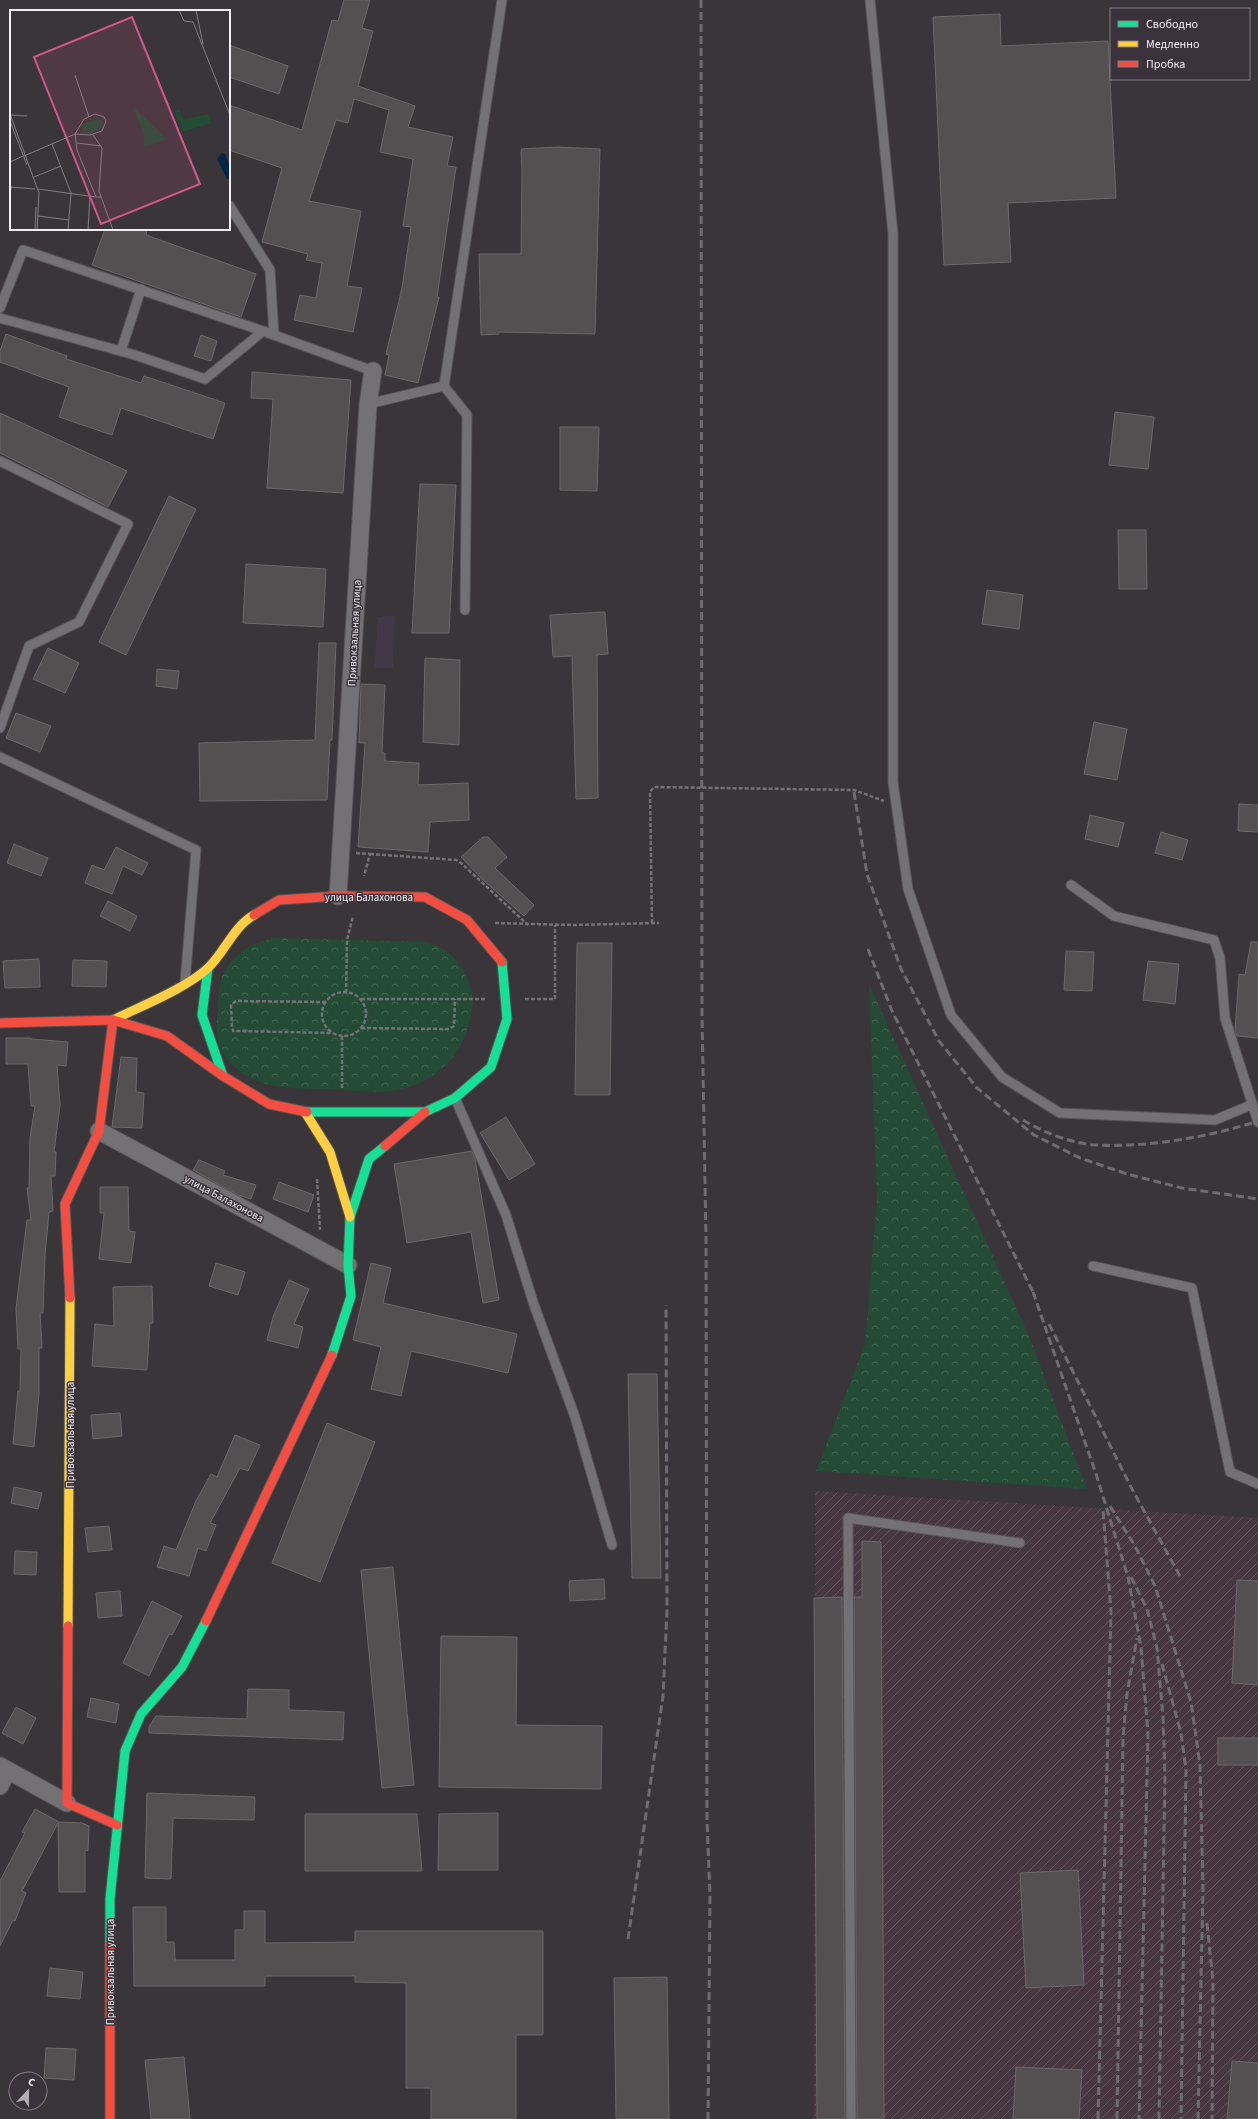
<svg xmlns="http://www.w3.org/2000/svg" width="1258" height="2119" font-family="'Source Sans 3',sans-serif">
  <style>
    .commercial { fill: #413848 }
    .industrial { fill: url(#industrial-furrows) }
    .park { fill: url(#park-crowns) }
    .building { fill: #545052; stroke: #6d6969 }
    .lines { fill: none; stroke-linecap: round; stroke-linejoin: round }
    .lane-casing { stroke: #575457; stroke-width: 11 }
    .street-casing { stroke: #575457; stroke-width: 19 }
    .fast-casing { stroke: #575457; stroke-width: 11 }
    .slow-casing { stroke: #575457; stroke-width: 11 }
    .jam-casing { stroke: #575457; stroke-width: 11 }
    .path { stroke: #747274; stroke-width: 2.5; stroke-dasharray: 4 2; stroke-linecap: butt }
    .lane { stroke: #747174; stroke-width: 9 }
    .street { stroke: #747174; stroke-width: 17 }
    .fast { stroke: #16e098; stroke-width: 9 }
    .slow { stroke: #ffcf43; stroke-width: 9 }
    .jam { stroke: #f24e42; stroke-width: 9 }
    .rail { stroke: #6f6c6f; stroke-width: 3; stroke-dasharray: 8 4; stroke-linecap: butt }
    .labels { text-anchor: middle; stroke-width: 3; stroke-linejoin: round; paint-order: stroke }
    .street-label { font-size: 11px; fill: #f3eef3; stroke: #3a333b }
    .inset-road { fill: none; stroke: #837f83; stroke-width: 1 }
    .view { fill: #d15889; fill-opacity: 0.15; stroke: #d15889; stroke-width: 2 }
    .inset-edge { fill: none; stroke: #f3eef3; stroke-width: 2 }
  </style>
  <defs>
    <pattern id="industrial-furrows" width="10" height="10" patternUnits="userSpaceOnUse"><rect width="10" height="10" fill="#473740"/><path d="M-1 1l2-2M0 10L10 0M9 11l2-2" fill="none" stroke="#62545c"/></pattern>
    <pattern id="park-crowns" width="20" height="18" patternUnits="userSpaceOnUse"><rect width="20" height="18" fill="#234b36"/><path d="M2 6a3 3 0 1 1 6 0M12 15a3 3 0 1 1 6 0" fill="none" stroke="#436554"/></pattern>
  </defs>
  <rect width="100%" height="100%" fill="#393539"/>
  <polygon class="commercial" points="395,615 393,668 374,668 378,617"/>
  <polygon class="industrial" points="815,1491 1258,1518 1258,2119 814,2119"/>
  <g class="park">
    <path d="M 276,938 L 423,942 C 448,947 463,962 470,986 C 475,1000 471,1016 467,1030 C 457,1064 425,1087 391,1091 C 372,1094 350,1090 330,1089 C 314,1089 298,1089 282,1087 C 246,1083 212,1059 217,1019 C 219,1006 218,989 222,977 C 231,954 253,942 276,938 Z"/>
    <polygon points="869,984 1029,1336 1087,1489 816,1471 865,1344 877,1199"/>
  </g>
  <g class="building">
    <polygon points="344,0 370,0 362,28 373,31 358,86 415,106 408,127 453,137 447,166 456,167 437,297 439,297 418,383 385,375 389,355 386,354 402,288 411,227 403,226 413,159 380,152 389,110 354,99 348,123 336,120 309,201 361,211 347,286 362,288 353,332 294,320 300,295 316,298 322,263 306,260 308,254 262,242 282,168 229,150 229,105 302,130 332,20 338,21"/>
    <polygon points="1000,14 1001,46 1108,41 1116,198 1008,203 1011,262 944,265 933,17"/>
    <polygon points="229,45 288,66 279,94 229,77"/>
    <polygon points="558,147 600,149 595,334 499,332 499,334 481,335 479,254 521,254 522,172 521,149"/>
    <polygon points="105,229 147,229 146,235 256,274 241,317 92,265"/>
    <polygon points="6,334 67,356 66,359 141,383 144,376 225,403 213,439 121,408 112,435 59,417 69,387 0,362 0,351"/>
    <polygon points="201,335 217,341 211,361 194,356"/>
    <polygon points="252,372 351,380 343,493 267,488 273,399 251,398"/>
    <polygon points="1115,412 1154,417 1148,469 1109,465"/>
    <polygon points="0,413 127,471 108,507 0,453"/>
    <polygon points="560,427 599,427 597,491 560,490"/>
    <polygon points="420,484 456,485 449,633 412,633"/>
    <polygon points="169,496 196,509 126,655 99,642"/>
    <polygon points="1118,530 1146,530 1147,589 1119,589"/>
    <polygon points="246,564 326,569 323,627 243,623"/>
    <polygon points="987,590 1023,595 1019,629 982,624"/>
    <polygon points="605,612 608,654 597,655 598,798 576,799 572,656 553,657 550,615"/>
    <polygon points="319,643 336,643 332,740 330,740 327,800 200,801 199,743 315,740"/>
    <polygon points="48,648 79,663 65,693 33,679"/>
    <polygon points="425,658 460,660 459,745 423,742"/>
    <polygon points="157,669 179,671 177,689 156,686"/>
    <polygon points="361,684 385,685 382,753 385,753 385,761 419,763 418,785 468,783 469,820 430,822 428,852 358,847 365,743 359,743"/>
    <polygon points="16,713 51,726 40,752 6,738"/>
    <polygon points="1094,722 1127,729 1117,780 1084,774"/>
    <polygon points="1239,804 1258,805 1258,832 1238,831"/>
    <polygon points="1090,815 1124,823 1118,847 1085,839"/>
    <polygon points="1161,832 1188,840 1182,860 1155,853"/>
    <polygon points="483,837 488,837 507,857 495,868 534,905 524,916 483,880 461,857"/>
    <polygon points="14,844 48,858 41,876 7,863"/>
    <polygon points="116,847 148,863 142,875 123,866 112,894 85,883 92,865 104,870"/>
    <polygon points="108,901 137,916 130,931 100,916"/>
    <polygon points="1251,942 1258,942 1258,1038 1237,1036 1235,1031 1239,974 1245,975"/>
    <polygon points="577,943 612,943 610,1095 575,1095"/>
    <polygon points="1066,951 1094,952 1092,991 1064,990"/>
    <polygon points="39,959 40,987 5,988 3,961"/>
    <polygon points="73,960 107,961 106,987 72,986"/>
    <polygon points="1148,961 1179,964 1175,1004 1143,1000"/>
    <polygon points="6,1038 31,1038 31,1039 68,1042 66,1066 57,1065 60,1105 54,1152 56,1152 55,1176 51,1176 53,1211 49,1212 45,1255 43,1313 40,1313 42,1348 39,1348 39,1393 34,1447 13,1444 18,1391 20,1391 21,1349 18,1349 16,1308 27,1220 31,1220 27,1188 29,1188 30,1138 35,1106 31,1106 28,1064 6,1064"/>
    <polygon points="121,1057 137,1058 136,1092 144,1093 142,1128 112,1127"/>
    <polygon points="506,1117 535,1164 509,1180 480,1133"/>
    <polygon points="472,1151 475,1159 499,1300 483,1303 471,1232 407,1243 394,1164"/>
    <polygon points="199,1160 225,1171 223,1175 256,1185 251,1199 238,1195 193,1170"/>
    <polygon points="279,1182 314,1195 308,1212 273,1199"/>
    <polygon points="100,1187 128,1187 129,1231 135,1232 131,1263 99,1259 104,1213 100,1213"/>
    <polygon points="216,1263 245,1272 238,1295 209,1286"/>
    <polygon points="371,1263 391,1268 383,1303 517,1334 508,1373 411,1351 401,1396 371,1389 381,1347 353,1340"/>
    <polygon points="289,1280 309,1289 294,1324 303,1327 298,1348 267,1340 273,1317"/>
    <polygon points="152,1286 153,1323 150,1323 147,1370 92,1366 95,1324 114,1326 113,1287"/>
    <polygon points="628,1374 657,1374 661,1578 632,1578"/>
    <polygon points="120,1413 122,1436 93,1439 91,1415"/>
    <polygon points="327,1423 375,1442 320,1582 272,1563"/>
    <polygon points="235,1435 260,1445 248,1471 240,1468 210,1523 216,1525 206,1551 198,1548 189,1576 157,1567 164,1546 176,1550 196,1501 211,1474 217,1477"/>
    <polygon points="14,1487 42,1493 38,1509 11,1503"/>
    <polygon points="109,1526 112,1550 88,1552 85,1528"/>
    <polygon points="862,1541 881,1542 884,2119 857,2119 854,1597 862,1597"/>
    <polygon points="15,1551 37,1552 36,1575 14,1574"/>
    <polygon points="393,1567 414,1785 382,1788 361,1570"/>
    <polygon points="604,1579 605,1599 570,1601 569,1581"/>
    <polygon points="1237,1580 1258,1581 1258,1685 1232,1683"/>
    <polygon points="120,1591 122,1616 98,1618 96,1593"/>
    <polygon points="842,1597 845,2119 817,2119 814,1598"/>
    <polygon points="152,1601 182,1616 172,1635 169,1634 149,1676 123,1663"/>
    <polygon points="441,1636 517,1637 516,1725 602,1726 601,1789 439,1787"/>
    <polygon points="248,1689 289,1690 289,1710 344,1712 343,1740 149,1733 149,1727 156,1716 247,1719"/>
    <polygon points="91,1698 119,1704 116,1723 87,1717"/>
    <polygon points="16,1707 36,1718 23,1744 2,1733"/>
    <rect x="1218" y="1738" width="40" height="27"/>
    <polygon points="147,1793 255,1797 254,1820 173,1818 171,1879 145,1878"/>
    <polygon points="35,1809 59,1822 82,1823 89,1826 88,1851 85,1850 85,1892 59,1892 58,1823 22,1891 26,1893 15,1921 13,1920 0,1946 0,1881 25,1833 22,1832"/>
    <polygon points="498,1813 498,1870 438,1870 439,1814"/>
    <polygon points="305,1814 417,1814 422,1871 305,1871"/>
    <polygon points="1078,1870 1084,1985 1026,1988 1020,1873"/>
    <polygon points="133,1907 166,1907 166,1942 174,1942 175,1960 235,1960 235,1930 244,1930 244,1911 265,1911 265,1943 355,1942 355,1931 543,1931 543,2035 516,2035 516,2119 431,2119 431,2088 406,2088 406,1983 355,1982 355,1976 265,1976 265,1986 134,1986"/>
    <polygon points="50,1968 83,1972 80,1999 47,1996"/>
    <polygon points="667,1977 669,2119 616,2119 614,1978"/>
    <polygon points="46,2048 76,2049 74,2080 44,2078"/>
    <polygon points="184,2057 190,2119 151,2119 145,2060"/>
    <polygon points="1232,2061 1258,2063 1258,2119 1227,2119"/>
    <polygon points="1016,2067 1082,2070 1079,2119 1013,2119"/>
  </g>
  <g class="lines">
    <g class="lane-casing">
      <g id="lane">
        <polyline points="870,0 893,234 893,782 908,889 951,1015 1002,1077 1060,1113 1215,1120 1251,1105"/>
        <polyline points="229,205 270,270 274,335"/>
        <polyline points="0,308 23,250 263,331 373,371"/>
        <polyline points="0,318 135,355 205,379 263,331"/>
        <polyline points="121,351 141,289"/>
        <polyline points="444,386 467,415 465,610"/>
        <polyline points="368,404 444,386 502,0"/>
        <polyline points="0,461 128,524 79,622 29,646 0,728"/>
        <polyline points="0,757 196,850 185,982"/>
        <polyline points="1071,885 1114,916 1214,940 1220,958 1225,1018 1258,1122"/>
        <polyline points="455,1098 506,1215 533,1302 575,1417 612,1545"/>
        <polyline points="1093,1266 1192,1288 1230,1472 1258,1484"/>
        <polyline points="851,2119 848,1518 1020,1543"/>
      </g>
    </g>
    <g class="street-casing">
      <g id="street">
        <polyline points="338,896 368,404 373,371"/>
        <polyline points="99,1131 348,1265"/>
        <polyline points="0,1766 67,1803"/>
        <polyline points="0,1786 7,1771"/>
      </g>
    </g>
    <g class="fast-casing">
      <g id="fast">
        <polyline points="208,968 202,1015 223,1076"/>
        <polyline points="307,1112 425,1112 455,1098 491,1067 507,1019 502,962"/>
        <polyline points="332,1355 351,1296 348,1265 350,1217 369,1159 385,1146"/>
        <polyline points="110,1945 110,1899 125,1751 141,1714 182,1667 206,1621"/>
      </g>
    </g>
    <g class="slow-casing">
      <g id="slow">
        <path d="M 113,1020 C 141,1006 185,989 208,968 C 225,952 233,927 254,915"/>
        <polyline points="305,1112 330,1152 350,1217"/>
        <polyline points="68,1626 70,1298"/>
      </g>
    </g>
    <g class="jam-casing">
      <g id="jam">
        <polyline points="254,915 279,900 338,896 425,897 467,920 502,962"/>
        <polyline points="0,1023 113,1020 167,1036 223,1076 269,1104 307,1112"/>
        <polyline points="385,1146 425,1112"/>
        <polyline points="70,1298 65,1204 99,1131 113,1020"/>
        <polyline points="206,1621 332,1355"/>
        <polyline points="68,1626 67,1803 117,1825"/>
        <polyline points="110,1945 110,2119"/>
      </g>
    </g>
    <g class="path">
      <polyline points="356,853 370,854 364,876"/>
      <polyline points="370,854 456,860 461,863 528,925"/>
      <polyline points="495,923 572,925 659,923"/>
      <polyline points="652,923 650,792 654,787 854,790 884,801"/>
      <circle cx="344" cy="1014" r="22"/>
      <polyline points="346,993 347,940 353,916"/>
      <polyline points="361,999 486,999"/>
      <polyline points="525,999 555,999 555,925"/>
      <polyline points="326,1002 236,1001 231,1005 232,1027 233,1031 237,1031 332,1033"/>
      <polyline points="361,1028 449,1029 454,1026 455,999"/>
      <polyline points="342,1036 342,1090"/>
      <polyline points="317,1179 320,1230"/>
    </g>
    <use href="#lane" class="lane"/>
    <use href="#street" class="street"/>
    <use href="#fast" class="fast"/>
    <use href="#slow" class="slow"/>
    <use href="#jam" class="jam"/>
    <g class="rail">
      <polyline points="701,0 702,1016 706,1237 707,1820 710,1896 708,2119"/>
      <polyline points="854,792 867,874 901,969 939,1041 977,1088 1034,1135 1080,1158 1127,1174 1182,1188 1258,1199"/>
      <polyline points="868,949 892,1011 1035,1296"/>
      <path d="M 1023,1120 C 1042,1132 1074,1144 1095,1145 C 1145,1148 1210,1137 1258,1121"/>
      <polyline points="1033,1292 1096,1474 1128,1577 1141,1647 1148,1734 1139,2119"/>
      <polyline points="1049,1324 1132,1489 1181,1578"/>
      <polyline points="1110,1506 1135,1546 1155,1586 1191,1702 1200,1765 1203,1889 1198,2119"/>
      <polyline points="1131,1577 1147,1609 1157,1648 1163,1717 1165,1775 1159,2119"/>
      <polyline points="1162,1664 1181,1733 1186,1770 1181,2119"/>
      <polyline points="1207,1923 1213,1982 1212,2119"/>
      <polyline points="628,1939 663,1696 667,1611 666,1305"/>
      <polyline points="1098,2119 1111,1612 1103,1510"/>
      <polyline points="1117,2119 1123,1738 1127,1694 1137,1638"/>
    </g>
  </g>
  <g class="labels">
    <g class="street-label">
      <text transform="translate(354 633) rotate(-87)" y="4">Привокзальная улица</text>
      <text x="369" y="901">улица Балахонова</text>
      <text transform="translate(224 1198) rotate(28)" y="4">улица Балахонова</text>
      <text transform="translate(70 1435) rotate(-90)" y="4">Привокзальная улица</text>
      <text transform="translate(110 1972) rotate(-90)" y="4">Привокзальная улица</text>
    </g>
  </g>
  <g transform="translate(10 10)">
    <rect width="220" height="220" fill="#393539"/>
    <path d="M 123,97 L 147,119 L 156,130 L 134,137 L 134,125 ZM 169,99 L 174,109 L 199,104 L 202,113 L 173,122 L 164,101 ZM 87,108 L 92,110 L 91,118 L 80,124 L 74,123 L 72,117 L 74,113 Z" fill="#234b36"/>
    <path d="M 212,143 L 215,144 L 220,157 L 220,168 L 217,169 L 207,149 Z" fill="#052645"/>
    <path class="inset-road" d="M 169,0 L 174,11 L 183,12 L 220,105M 186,0 L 193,34M 65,65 L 79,107M 0,104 L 29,183 L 27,220M 85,104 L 94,107 L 96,111 L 92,121 L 80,125 L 65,124 L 74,109 ZM 1,105 L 17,106M 0,111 L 17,155M 65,124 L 67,140 L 86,187 L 91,187M 83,125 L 92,138 L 89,181 L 103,220M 67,133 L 91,136M 42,134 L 61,183 L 58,220M 14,146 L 65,124M 0,152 L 13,146M 24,167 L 51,156M 0,177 L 25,179M 28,179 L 86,187M 0,191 L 1,176M 28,206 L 59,210M 25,220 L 26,197M 78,220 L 80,186"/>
    <path class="view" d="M 122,7 L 190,174 L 91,214 L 24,47 Z"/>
    <rect width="220" height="220" class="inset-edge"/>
  </g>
  <rect x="1110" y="8" width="140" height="72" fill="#3a333b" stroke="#847e85"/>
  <rect x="1118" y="21" width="20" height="6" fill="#16e098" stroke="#847e85"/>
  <text x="1146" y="28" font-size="12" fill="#f3eef3">Свободно</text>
  <rect x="1118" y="41" width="20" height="6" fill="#ffcf43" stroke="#847e85"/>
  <text x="1146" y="48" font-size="12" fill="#f3eef3">Медленно</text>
  <rect x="1118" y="61" width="20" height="6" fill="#f24e42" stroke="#847e85"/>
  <text x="1146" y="68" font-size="12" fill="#f3eef3">Пробка</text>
  <g transform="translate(28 2091) rotate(22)"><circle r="19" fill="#3a333b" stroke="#847e85"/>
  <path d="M0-3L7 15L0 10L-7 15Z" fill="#b2adb2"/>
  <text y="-6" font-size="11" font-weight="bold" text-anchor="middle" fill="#f3eef3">С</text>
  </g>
</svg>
